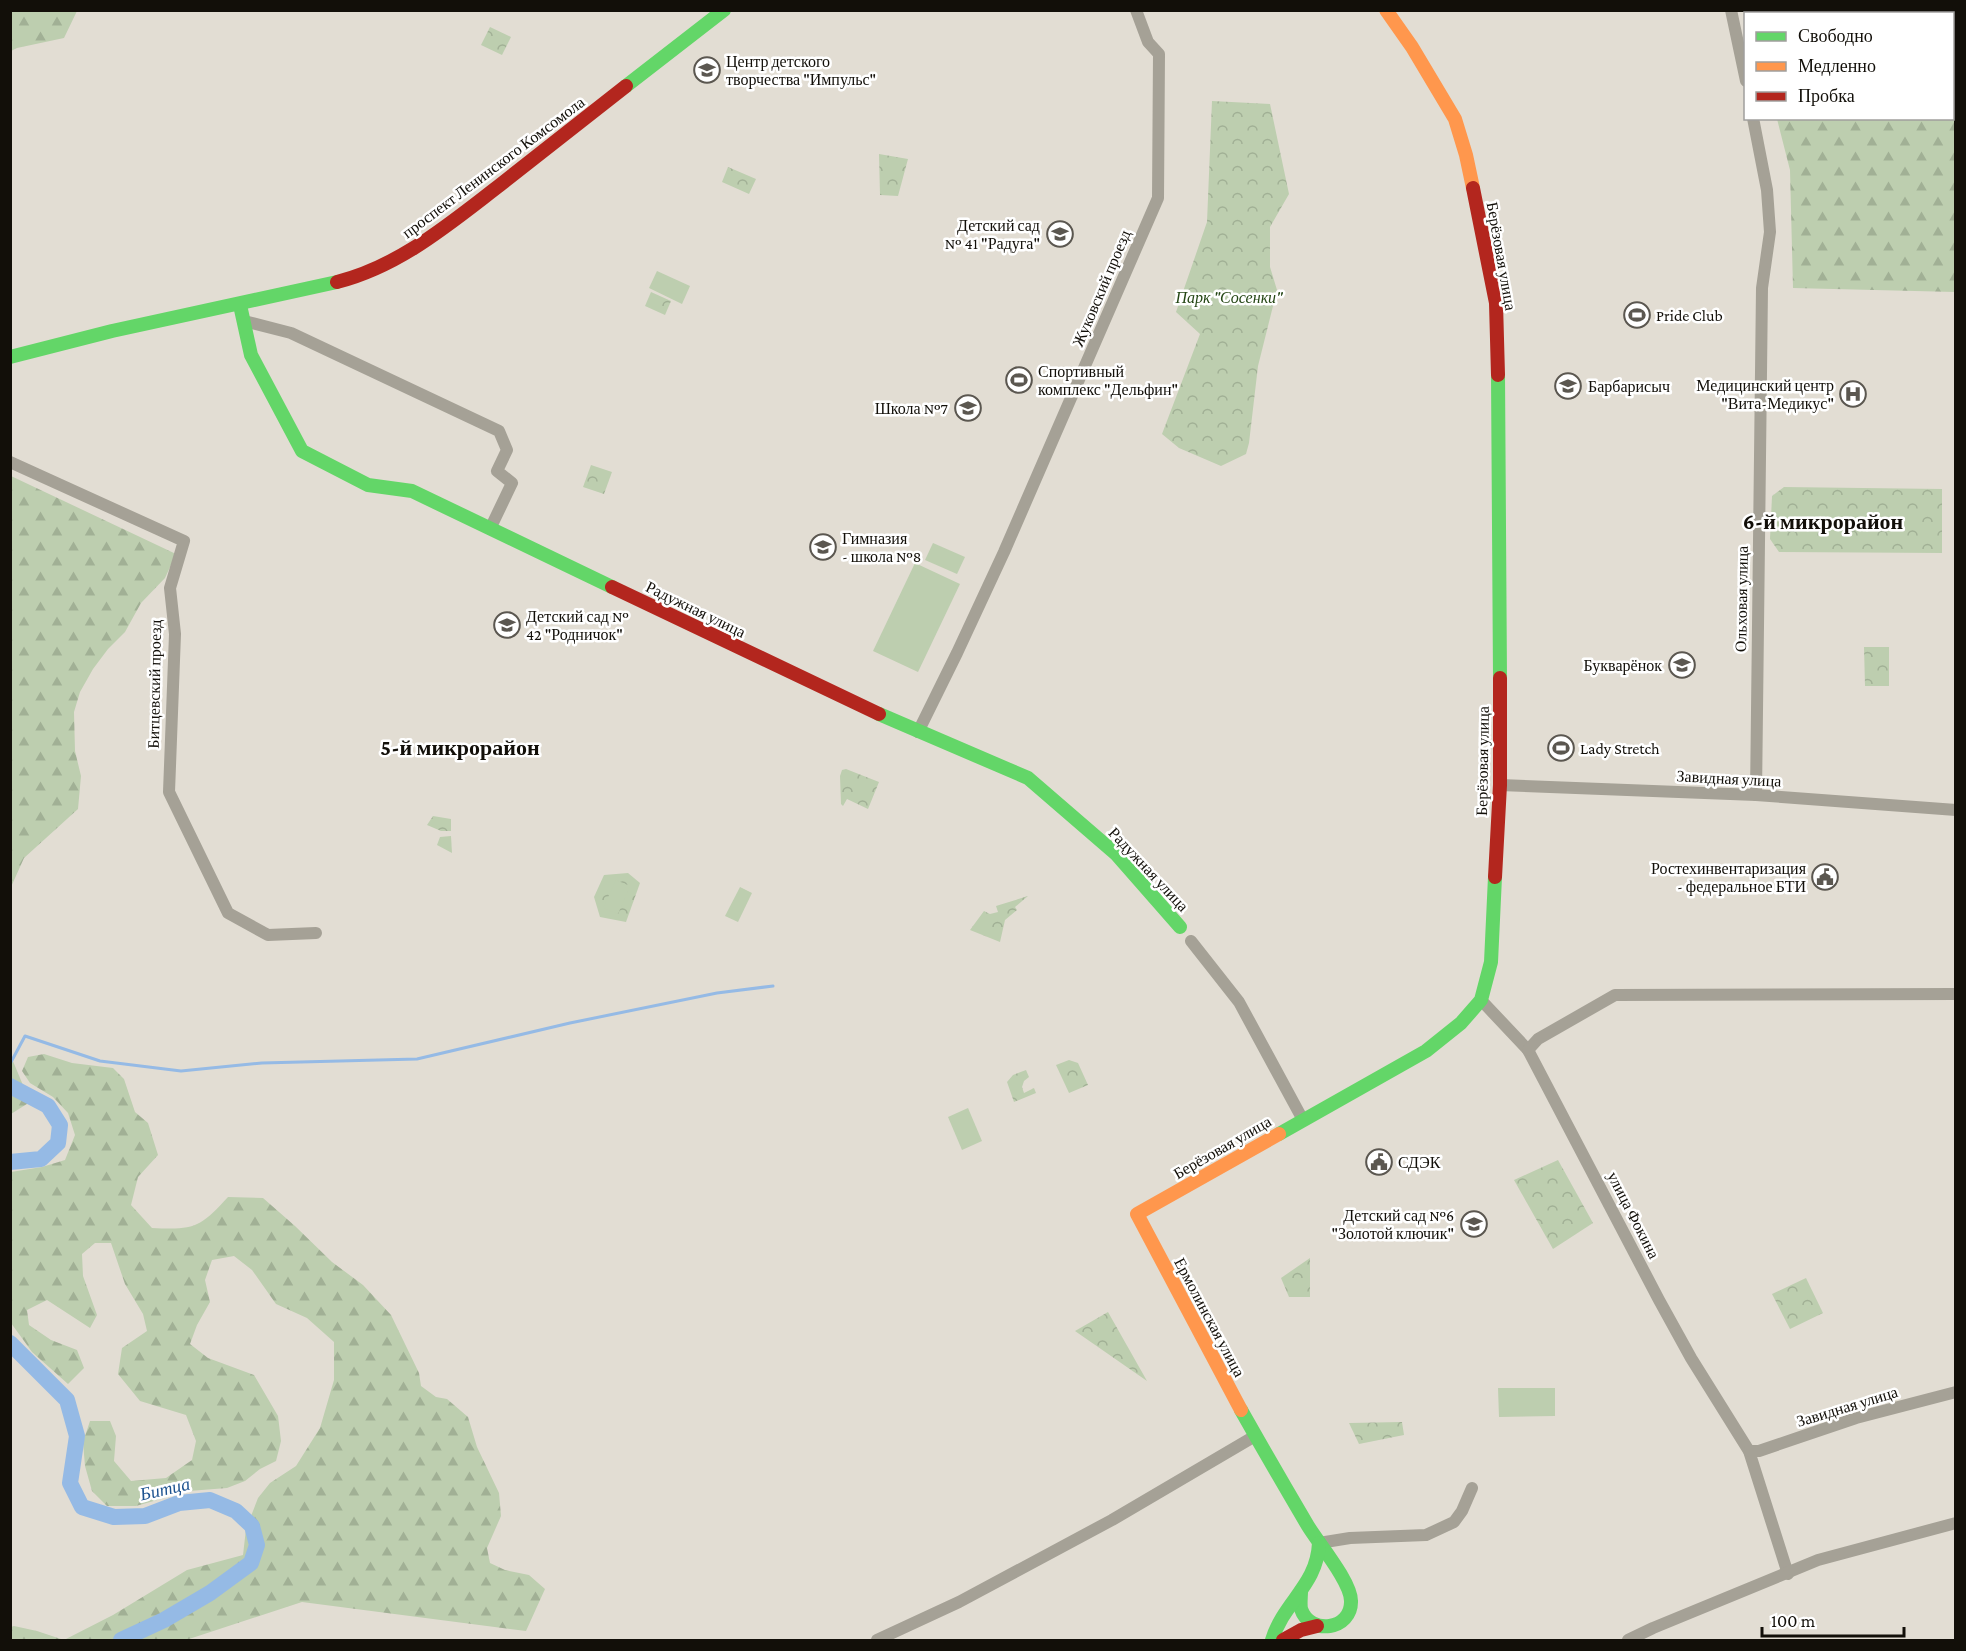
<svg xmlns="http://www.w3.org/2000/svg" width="1966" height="1651" font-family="'Crimson Pro',serif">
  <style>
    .forest { fill: url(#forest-firs) }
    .park { fill: url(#park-crowns) }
    .pitch { fill: #bdceaf }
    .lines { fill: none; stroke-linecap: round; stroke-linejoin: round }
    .stream { stroke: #95bae5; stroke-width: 3 }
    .river { stroke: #95bae5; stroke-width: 16 }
    .street { stroke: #a5a196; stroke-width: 12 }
    .fast { stroke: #63d668; stroke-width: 14 }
    .slow { stroke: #ff974d; stroke-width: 14 }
    .jam { stroke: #b3261e; stroke-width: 14 }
    .labels { text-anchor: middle; stroke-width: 5; stroke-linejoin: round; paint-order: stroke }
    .poi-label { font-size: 16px; fill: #120f09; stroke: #fff; text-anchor: start }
    .street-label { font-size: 16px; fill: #120f09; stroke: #fff }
    .park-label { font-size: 16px; font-style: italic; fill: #244614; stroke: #fff }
    .water-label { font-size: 18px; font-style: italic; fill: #1c528f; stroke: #fff }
    .district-label { font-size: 22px; font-weight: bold; fill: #120f09; stroke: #fff }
  </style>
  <defs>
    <pattern id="forest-firs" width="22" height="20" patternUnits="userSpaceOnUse" patternTransform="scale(1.5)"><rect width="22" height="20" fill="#bdceaf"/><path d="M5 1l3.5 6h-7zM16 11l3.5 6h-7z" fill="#a1b095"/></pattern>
    <pattern id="park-crowns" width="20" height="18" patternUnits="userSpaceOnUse" patternTransform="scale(1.5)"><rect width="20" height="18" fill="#bdceaf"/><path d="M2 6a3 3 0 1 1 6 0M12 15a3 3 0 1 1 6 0" fill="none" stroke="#a1b095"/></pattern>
  </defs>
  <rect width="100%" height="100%" fill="#e2ddd3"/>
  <g class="forest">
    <polygon points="10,11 11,10 77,11 64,38 17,48 11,51"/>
    <polygon points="1750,11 1955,11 1955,292 1793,288 1790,170 1777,119 1952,118 1952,14 1750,14"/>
    <polygon points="11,476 176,554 165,578 141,603 125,632 108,649 93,669 80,692 74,712 75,751 81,776 78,809 24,858 11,887"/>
    <polygon points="10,1054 30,1102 11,1114 10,1114"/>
    <path d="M 44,1054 L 72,1063 L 113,1068 L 124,1079 L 135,1112 L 148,1123 L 158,1155 L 138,1177 L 131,1205 L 152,1228 C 194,1230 200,1228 228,1197 L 263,1198 L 295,1226 L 332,1262 L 363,1285 L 391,1315 L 419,1373 L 421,1386 L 436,1397 L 447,1399 L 468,1417 L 477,1447 L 499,1493 L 501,1516 L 487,1548 L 490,1563 L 505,1570 L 529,1575 L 545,1589 L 526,1631 L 302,1602 L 186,1640 L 11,1640 L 11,1627 L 14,1626 L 37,1631 L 64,1640 L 113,1615 L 187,1570 L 243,1555 L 246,1529 L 258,1498 L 270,1483 L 296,1466 L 320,1428 L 334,1380 L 334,1342 L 307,1318 L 276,1304 L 252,1270 L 234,1256 L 212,1260 L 205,1280 L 210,1302 L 197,1325 L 190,1344 L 208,1358 L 254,1375 L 278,1416 L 281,1441 L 276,1461 L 260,1469 L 245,1481 L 227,1488 L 189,1491 L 136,1506 L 107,1506 L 92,1491 L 85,1466 L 83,1442 L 90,1421 L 110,1421 L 116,1436 L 114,1461 L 131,1481 L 166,1478 L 192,1460 L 196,1441 L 186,1415 L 140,1401 L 118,1374 L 122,1348 L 147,1331 L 143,1314 L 125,1284 L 111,1243 L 95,1243 L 82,1254 L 83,1276 L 97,1315 L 90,1328 L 47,1300 L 27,1310 L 29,1325 L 51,1340 L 77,1350 L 84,1368 L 68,1384 L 32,1352 L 11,1323 L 11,1172 L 42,1167 L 65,1160 L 75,1135 L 68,1113 L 53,1097 L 30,1083 L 22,1071 L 28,1057 Z"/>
  </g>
  <g class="park">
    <polygon points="490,27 511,37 502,55 481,45"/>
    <polygon points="1212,101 1270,104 1289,194 1270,227 1270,267 1277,290 1258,366 1249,443 1246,454 1221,466 1179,448 1162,434 1200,334 1176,312 1207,222"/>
    <polygon points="879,154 908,159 898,196 880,195"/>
    <polygon points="728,167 756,179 749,194 722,182"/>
    <polygon points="651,292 671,301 665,315 645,306"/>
    <polygon points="591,465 612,472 604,494 583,487"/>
    <polygon points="1784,487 1942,489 1942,553 1779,552 1770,539 1772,496"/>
    <polygon points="1864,647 1889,647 1889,686 1865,686"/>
    <polygon points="846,769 879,782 868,809 847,799 843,806 841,804 840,776 842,770"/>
    <polygon points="433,816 451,819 451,831 441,831 427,825"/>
    <polygon points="451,836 452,853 437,845 440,837"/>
    <polygon points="628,873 640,883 626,922 600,917 594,897 604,875"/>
    <polygon points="1028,896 1015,907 1017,910 1005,920 1000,942 970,930 984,911 990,914 998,912 996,906"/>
    <polygon points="1069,1060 1078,1063 1088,1085 1069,1093 1056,1065"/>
    <polygon points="1026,1070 1029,1077 1024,1081 1022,1087 1024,1093 1034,1088 1036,1093 1014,1102 1007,1082 1013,1075"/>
    <polygon points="1558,1160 1593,1223 1553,1249 1514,1180"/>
    <polygon points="1310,1258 1310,1297 1289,1297 1281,1278"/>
    <polygon points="1806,1278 1823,1313 1790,1329 1772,1294"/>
    <polygon points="1108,1312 1147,1381 1075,1331"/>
    <polygon points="1402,1422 1404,1435 1359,1444 1349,1423"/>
  </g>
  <g class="pitch">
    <polygon points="657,271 690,286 682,304 649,288"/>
    <polygon points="933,543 965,557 957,574 925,560"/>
    <polygon points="915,563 960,584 918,672 873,651"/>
    <polygon points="616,880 630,886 618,914 603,908"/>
    <polygon points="740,887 752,893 738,922 725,916"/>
    <polygon points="968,1108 982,1141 962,1150 948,1117"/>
    <polygon points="1555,1388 1555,1416 1499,1417 1498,1388"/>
  </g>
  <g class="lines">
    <polyline class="stream" points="10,1064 25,1036 100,1061 181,1071 262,1063 417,1059 570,1023 717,993 773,986"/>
    <g class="river">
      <polyline points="10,1086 48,1106 60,1125 58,1143 41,1159 10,1162"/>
      <polyline points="10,1343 67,1400 77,1436 70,1483 82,1507 114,1517 145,1516 179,1503 210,1500 236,1511 252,1526 257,1545 251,1563 210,1593 164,1620 121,1640"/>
    </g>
    <g class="street">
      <polyline points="1731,10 1746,81"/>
      <polyline points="1753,118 1767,190 1770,232 1762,288 1756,795"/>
      <polyline points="244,321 291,333 499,431 507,450 497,471 512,483 490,529"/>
      <polyline points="10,462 184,541 170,588 175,634 169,792 228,913 268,935 316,933"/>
      <polyline points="918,732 957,653 1004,552 1158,198 1159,54 1148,42 1136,10"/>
      <polyline points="1500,785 1756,795 1956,810"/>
      <polyline points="1191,941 1239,1002 1303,1120"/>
      <polyline points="1481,1000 1528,1050 1659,1300 1691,1358 1749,1451 1788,1574"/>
      <polyline points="1528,1050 1538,1039 1615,995 1956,994"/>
      <polyline points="1749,1451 1759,1451 1856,1418 1956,1392"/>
      <polyline points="1319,1543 1350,1538 1426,1535 1454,1522 1462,1511 1472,1488"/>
      <polyline points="877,1640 959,1602 1112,1520 1255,1436"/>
      <polyline points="1628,1640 1653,1628 1818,1560 1956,1523"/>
    </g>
    <g class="fast">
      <polyline points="626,86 724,10"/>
      <polyline points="240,305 251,355 302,451 368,485 412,491 612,587"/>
      <polyline points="10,357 112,331 337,282"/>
      <polyline points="1498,375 1500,678"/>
      <polyline points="879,714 1028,778 1116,854 1180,927"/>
      <polyline points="1279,1134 1426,1051 1461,1023 1481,1000 1491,962 1495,877"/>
      <path d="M 1241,1410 C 1263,1449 1285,1487 1308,1526 C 1319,1544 1351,1582 1351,1601 C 1352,1630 1310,1636 1301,1609 C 1300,1604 1301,1597 1301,1591"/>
      <path d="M 1272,1640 C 1284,1601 1317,1586 1319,1543"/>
    </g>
    <g class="slow">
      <polyline points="1386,10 1412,47 1455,119 1466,155 1473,188"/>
      <polyline points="1241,1410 1137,1214 1279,1134"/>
    </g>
    <g class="jam">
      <polyline points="1473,188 1496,303 1498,375"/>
      <path d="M 337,282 C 400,266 449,224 500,185 C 542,152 584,119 626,86"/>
      <polyline points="612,587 879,714"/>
      <polyline points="1495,877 1500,785 1500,678"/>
      <polyline points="1283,1640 1301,1630 1317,1626"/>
    </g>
  </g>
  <defs>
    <g id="school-ring" transform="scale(1.35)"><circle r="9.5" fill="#fff" stroke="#5b5750" stroke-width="1.5"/><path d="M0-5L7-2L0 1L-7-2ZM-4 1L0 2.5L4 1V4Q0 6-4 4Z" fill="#5b5750"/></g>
    <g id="stadium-ring" transform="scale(1.35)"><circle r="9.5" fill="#fff" stroke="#5b5750" stroke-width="1.5"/><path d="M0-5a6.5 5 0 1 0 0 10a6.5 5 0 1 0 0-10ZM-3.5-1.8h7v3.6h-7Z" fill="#5b5750"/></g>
    <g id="hospital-ring" transform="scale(1.35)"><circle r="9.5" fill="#fff" stroke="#5b5750" stroke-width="1.5"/><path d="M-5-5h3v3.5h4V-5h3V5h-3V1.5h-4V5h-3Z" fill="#5b5750"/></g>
    <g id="civic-ring" transform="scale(1.35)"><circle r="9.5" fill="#fff" stroke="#5b5750" stroke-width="1.5"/><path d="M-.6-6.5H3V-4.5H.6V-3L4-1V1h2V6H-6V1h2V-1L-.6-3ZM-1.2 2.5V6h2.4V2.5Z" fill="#5b5750"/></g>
  </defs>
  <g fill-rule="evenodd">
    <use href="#school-ring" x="707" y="70"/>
    <use href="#school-ring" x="1060" y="234"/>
    <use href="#stadium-ring" x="1637" y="315"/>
    <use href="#stadium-ring" x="1019" y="380"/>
    <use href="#school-ring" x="1568" y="386"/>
    <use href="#hospital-ring" x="1853" y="394"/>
    <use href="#school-ring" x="968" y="408"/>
    <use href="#school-ring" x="823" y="547"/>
    <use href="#school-ring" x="507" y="625"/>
    <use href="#school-ring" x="1682" y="665"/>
    <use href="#stadium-ring" x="1561" y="748"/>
    <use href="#civic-ring" x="1825" y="877"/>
    <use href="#civic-ring" x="1379" y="1162"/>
    <use href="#school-ring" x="1474" y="1224"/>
  </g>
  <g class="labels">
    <g class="poi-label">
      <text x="726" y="67">Центр детского<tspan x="726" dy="18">творчества "Импульс"</tspan></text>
      <text x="1040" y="231" text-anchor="end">Детский сад<tspan x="1040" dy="18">№ 41 "Радуга"</tspan></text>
      <text x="1656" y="321">Pride Club</text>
      <text x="1038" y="377">Спортивный<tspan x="1038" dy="18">комплекс "Дельфин"</tspan></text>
      <text x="1834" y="391" text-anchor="end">Медицинский центр<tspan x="1834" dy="18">"Вита-Медикус"</tspan></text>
      <text x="1588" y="392">Барбарисыч</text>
      <text x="948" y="414" text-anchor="end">Школа №7</text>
      <text x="842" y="544">Гимназия<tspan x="842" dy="18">- школа №8</tspan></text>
      <text x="526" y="622">Детский сад №<tspan x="526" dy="18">42 "Родничок"</tspan></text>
      <text x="1662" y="671" text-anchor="end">Букварёнок</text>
      <text x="1580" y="754">Lady Stretch</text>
      <text x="1806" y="874" text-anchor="end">Ростехинвентаризация<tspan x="1806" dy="18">- федеральное БТИ</tspan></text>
      <text x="1398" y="1168">СДЭК</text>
      <text x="1454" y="1221" text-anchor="end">Детский сад №6<tspan x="1454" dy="18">"Золотой ключик"</tspan></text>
    </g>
    <g class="street-label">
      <text transform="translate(493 167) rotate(-37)" y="6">проспект Ленинского Комсомола</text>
      <text transform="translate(1502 256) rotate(80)" y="6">Берёзовая улица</text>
      <text transform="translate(1101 288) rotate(-67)" y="6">Жуковский проезд</text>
      <text transform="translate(1741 599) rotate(-89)" y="6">Ольховая улица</text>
      <text transform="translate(696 609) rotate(26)" y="6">Радужная улица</text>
      <text transform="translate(154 684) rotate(-89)" y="6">Битцевский проезд</text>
      <text transform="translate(1482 761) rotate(-89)" y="6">Берёзовая улица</text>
      <text transform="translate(1729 778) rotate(3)" y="6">Завидная улица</text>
      <text transform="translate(1149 869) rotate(47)" y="6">Радужная улица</text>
      <text transform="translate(1222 1147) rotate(-30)" y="6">Берёзовая улица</text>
      <text transform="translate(1634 1215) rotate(63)" y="6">улица Фокина</text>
      <text transform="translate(1210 1317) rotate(62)" y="6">Ермолинская улица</text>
      <text transform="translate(1847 1406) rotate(-17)" y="6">Завидная улица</text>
    </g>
    <g class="park-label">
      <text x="1229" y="303">Парк "Сосенки"</text>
    </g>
    <g class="water-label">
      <text transform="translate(165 1489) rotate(-13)" y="6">Битца</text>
    </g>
    <g class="district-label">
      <text x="1823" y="529">6-й микрорайон</text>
      <text x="460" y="755">5-й микрорайон</text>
    </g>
  </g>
  <rect width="1966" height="1651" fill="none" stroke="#120f09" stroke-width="24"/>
  <rect x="1744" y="12" width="210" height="108" fill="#ffffff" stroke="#a09f9d" stroke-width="1.5"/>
  <rect x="1756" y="32" width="30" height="9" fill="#63d668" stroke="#a09f9d" stroke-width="1.5"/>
  <text x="1798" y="42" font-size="18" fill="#120f09">Свободно</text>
  <rect x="1756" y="62" width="30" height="9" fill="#ff974d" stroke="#a09f9d" stroke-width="1.5"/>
  <text x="1798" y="72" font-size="18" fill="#120f09">Медленно</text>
  <rect x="1756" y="92" width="30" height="9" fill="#b3261e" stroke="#a09f9d" stroke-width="1.5"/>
  <text x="1798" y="102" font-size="18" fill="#120f09">Пробка</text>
  <path d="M1762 1627v9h142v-9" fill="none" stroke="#120f09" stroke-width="3"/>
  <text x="1771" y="1627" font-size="18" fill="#120f09" stroke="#ffffff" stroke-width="4.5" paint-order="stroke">100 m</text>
</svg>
